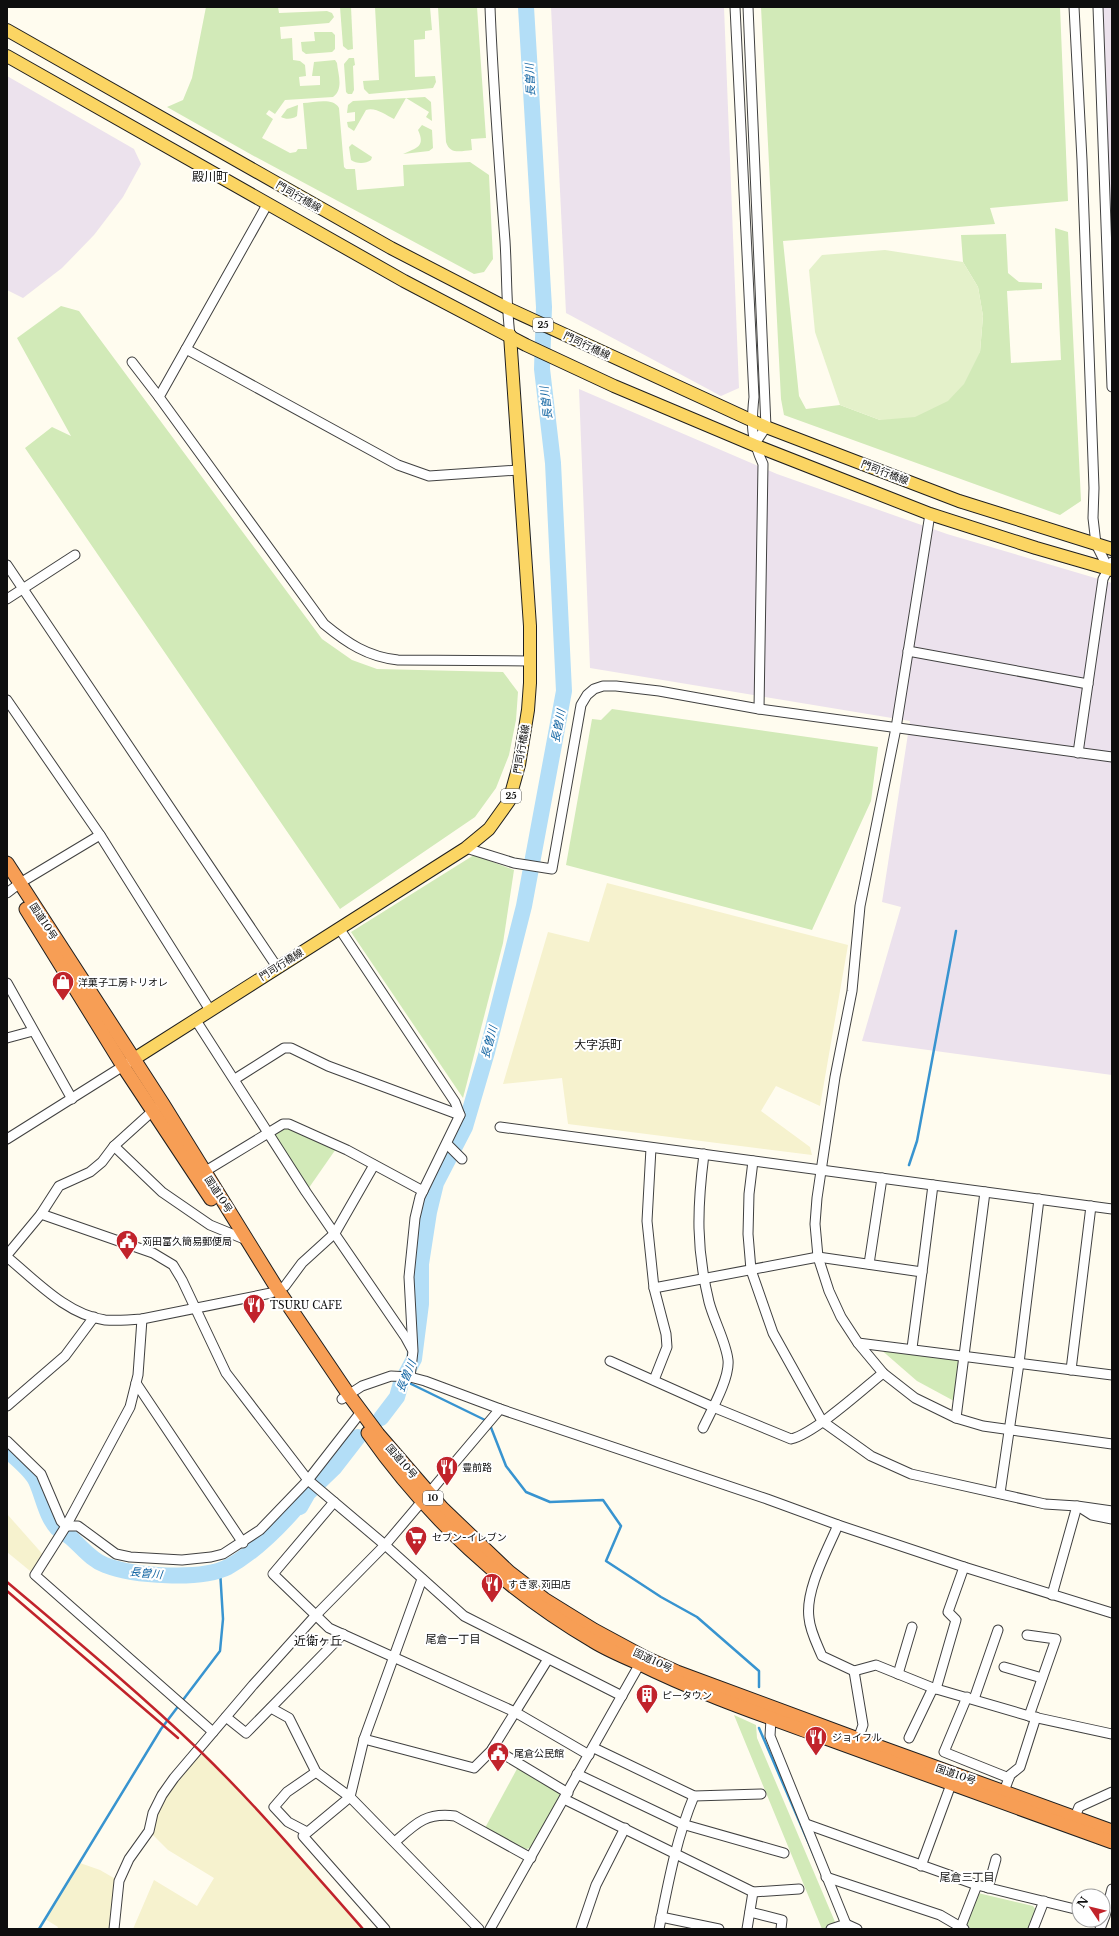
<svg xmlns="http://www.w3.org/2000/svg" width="1119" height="1936" font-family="'Libre Baskerville','Noto Sans JP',serif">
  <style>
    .industrial { fill: #ece2ed }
    .farmland { fill: #f6f2ce }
    .green { fill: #d2eab8 }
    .pitch { fill: #e4f1ca }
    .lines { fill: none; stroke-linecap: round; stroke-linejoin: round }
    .stream { stroke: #3894d0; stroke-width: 2.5 }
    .river { stroke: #b3def7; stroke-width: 16 }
    .minor-casing { stroke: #414141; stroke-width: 11 }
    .major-casing { stroke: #1f1f1f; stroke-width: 14 }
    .highway-casing { stroke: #1f1f1f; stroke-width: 15 }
    .minor { stroke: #fff; stroke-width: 9 }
    .major { stroke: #fbd563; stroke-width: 12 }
    .highway { stroke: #f79e55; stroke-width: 13 }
    .rail { stroke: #c1232b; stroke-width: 2.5 }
    .labels { text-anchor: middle; stroke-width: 4; stroke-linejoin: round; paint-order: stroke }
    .shield { fill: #fff; stroke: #565656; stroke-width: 1 }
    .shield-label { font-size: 9px; font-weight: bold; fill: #0e0e0e }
    .street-label { font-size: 10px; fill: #0e0e0e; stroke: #fff }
    .poi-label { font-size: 10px; fill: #0e0e0e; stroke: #fff; text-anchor: start }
    .water-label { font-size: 11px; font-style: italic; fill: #1466a3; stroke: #fff }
    .neighbourhood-label { font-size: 11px; fill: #0e0e0e; stroke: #fff }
    .quarter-label { font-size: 12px; fill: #0e0e0e; stroke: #fff }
  </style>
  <rect width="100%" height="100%" fill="#fffcef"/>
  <g class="industrial">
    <polygon points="551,7 724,7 739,388 721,396 566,313"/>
    <polygon points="1098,7 1112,7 1112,387"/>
    <polygon points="7,76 134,149 141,164 123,197 94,235 62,268 23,298 7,290"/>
    <polygon points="579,389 777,474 947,534 1112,583 1112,1075 862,1041 901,907 882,902 910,721 590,668"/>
  </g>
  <g class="farmland">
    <polygon points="607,883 848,945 820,1106 776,1086 761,1111 810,1147 812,1155 568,1124 562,1078 503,1084 548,932 589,942"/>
    <polygon points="7,1514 46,1558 35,1575 7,1552"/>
    <polygon points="199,1750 269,1823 363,1929 133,1929 154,1880 197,1906 214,1878 168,1850 149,1831 153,1813"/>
    <polygon points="80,1863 100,1870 119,1881 114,1929 57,1929 58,1927 45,1919"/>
  </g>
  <g class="green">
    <path d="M 206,7 L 278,7 L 279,13 L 327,11 L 332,13 L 334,17 L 329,23 L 280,27 L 281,39 L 292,38 L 293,60 L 300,61 L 305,65 L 306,76 L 299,77 L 300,86 L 320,85 L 320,76 L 312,76 L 314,62 L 335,60 L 337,63 C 338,74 344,89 333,97 L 285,100 L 275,114 L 269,110 L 266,114 L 273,119 L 262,138 L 290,153 L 296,152 L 298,149 L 307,149 L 303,103 C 314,103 333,97 339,108 L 344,167 L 346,169 L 355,169 L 357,190 L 404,186 L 403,165 L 470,162 L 489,175 L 493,259 L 484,272 L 474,274 L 252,155 L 167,107 L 183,100 L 192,78 Z"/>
    <polygon points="340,7 351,7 353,49 348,50 343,46"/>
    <polygon points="375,7 430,7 432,30 425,31 425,39 414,40 415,77 435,76 436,82 433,88 369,94 364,89 363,81 379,80"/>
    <path d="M 438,7 L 477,7 L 486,138 L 471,139 L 472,150 C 461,151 450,155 446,142 Z"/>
    <polygon points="761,7 1060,7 1068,201 990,208 995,224 783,241 799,396 806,409 840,405 880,420 980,352 983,316 978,287 963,262 961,235 1006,234 1008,273 1019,282 1042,283 1042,289 1007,291 1011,363 1061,360 1055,228 1068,232 1081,501 1060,515 784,415 781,399"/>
    <polygon points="314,32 332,32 335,35 335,49 332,52 306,54 302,51 301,42 315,41"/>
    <polygon points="349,58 354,58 355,65 353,66 354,90 352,94 348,94 346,92 344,64"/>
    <path d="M 425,97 L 431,102 L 432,121 L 426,117 L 429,112 L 406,98 L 394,119 C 385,115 376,107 366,110 L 354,131 L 348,127 L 347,122 L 355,121 L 355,112 L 347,113 L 348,105 L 353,101 Z"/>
    <path d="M 298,105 L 297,116 C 293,119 286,120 281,117 L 287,109 Z"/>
    <path d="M 422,125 L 432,130 L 433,148 L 429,151 L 403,154 C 416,148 426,147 418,130 Z"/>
    <path d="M 352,144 L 372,157 L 371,160 C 366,164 356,164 351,160 L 349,147 Z"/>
    <polygon points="61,306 79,311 322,639 352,660 377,669 503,672 518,692 516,720 509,755 496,788 475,817 340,909 25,448 52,427 71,436 17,338"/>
    <polygon points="612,709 878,747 871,801 812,930 566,865 592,719 601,720"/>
    <polygon points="474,855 514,870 503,943 463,1098 351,932"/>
    <polygon points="283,1124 338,1146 306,1192 270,1133"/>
    <polygon points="879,1348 963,1352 954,1401 917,1381"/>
    <polygon points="734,1715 756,1725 757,1738 838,1929 822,1929"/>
    <polygon points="518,1767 558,1792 561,1796 532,1847 524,1850 485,1828"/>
    <polygon points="978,1893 1033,1906 1036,1910 1028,1929 969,1929 965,1924"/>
  </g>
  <polygon class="pitch" points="885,250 963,262 978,287 983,316 980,352 964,384 948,401 915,417 880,420 840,405 815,332 809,270 822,255"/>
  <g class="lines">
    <g class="stream">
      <polyline points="909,1165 917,1141 956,931"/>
      <polyline points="403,1380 487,1421"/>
      <polyline points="490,1425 506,1466 526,1492 550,1502 603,1500 621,1526 606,1561 661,1597 697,1617 759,1671 759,1687"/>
      <polyline points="759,1728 816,1860"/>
      <polyline points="39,1929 161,1729 220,1651 223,1619 220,1570"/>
    </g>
    <g class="river">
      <polyline points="381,1418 397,1397 401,1383 414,1359 421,1304 421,1264 429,1212 436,1183 465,1127 487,1052 524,906 564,691 553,463 542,369 544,307 526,7"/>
      <path d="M 7,1450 C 16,1459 31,1470 36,1481 C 43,1496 46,1516 57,1528 C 61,1532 66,1534 70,1537 C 81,1546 91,1560 105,1565 C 134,1576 200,1581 228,1567 C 255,1552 276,1531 296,1508 L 300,1507 L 308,1493 L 307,1494 L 334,1468 L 358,1437"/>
    </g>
    <g class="minor-casing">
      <g id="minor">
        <path d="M 490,7 C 493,85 499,163 505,241 C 507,272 506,304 510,335"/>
        <path d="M 735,7 L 754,397 C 751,425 751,438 763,464 L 759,709"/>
        <polyline points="748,7 766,427 754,445"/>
        <polyline points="1074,7 1082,160 1094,488 1093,518 1096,544 1108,568"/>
        <polyline points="1098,7 1112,387"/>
        <path d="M 268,203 L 159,397 L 324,624 C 347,643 368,657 398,660 L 530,661"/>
        <polyline points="186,349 398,465 429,476 518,470"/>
        <polyline points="132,362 159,397"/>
        <polyline points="930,514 896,728 860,906 852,991 835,1077 817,1198 815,1224 818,1257 829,1291 841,1317 858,1343 883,1373 915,1398 956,1418 983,1426 1112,1444"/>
        <polyline points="7,565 277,967"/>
        <polyline points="7,599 75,555"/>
        <polyline points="908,651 1088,684"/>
        <polyline points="7,700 100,835 210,1010"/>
        <polyline points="1078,753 1103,579 1112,562"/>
        <polyline points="466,848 514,863 552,869 581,705 587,695 594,689 603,686 616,686 659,691 759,709 1112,757"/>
        <polyline points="7,893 20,883 100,835"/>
        <polyline points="339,928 455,1102 460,1115 420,1197 415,1218 409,1277 413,1351 410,1377"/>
        <polyline points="7,983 72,1099"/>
        <polyline points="195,1019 306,1192 406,1338 412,1349"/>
        <polyline points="7,1038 33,1031"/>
        <polyline points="235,1079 284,1048 291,1048 328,1066 460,1115"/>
        <polyline points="500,1127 1112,1209"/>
        <polyline points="7,1139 128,1063"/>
        <polyline points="447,1144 462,1159"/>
        <polyline points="114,1146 162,1192 210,1225 249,1241"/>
        <polyline points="651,1148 647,1221 654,1288 666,1334 667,1347 654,1380"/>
        <polyline points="753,1161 749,1194 748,1234 751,1270 773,1333 822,1421 871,1456 911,1474 1045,1504 1077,1506 1112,1511"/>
        <polyline points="204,1172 283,1124 289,1124 347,1150 423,1191"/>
        <polyline points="41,1214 153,1253 173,1265 182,1280 226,1373 308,1480 385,1545 464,1616 622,1696"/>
        <polyline points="7,1255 41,1214 59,1186 90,1172 102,1162 114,1146 156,1108"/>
        <path d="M 7,1257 C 35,1280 67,1315 105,1320 C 118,1321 130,1320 142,1319 L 271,1293 L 285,1286 L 302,1263 L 335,1233 L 374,1165"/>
        <polyline points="869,1264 882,1178"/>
        <polyline points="922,1272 933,1185"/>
        <polyline points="654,1288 818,1257 922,1272 912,1348"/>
        <polyline points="142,1319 138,1375 130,1407 66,1526 35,1575 213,1732"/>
        <polyline points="858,1343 1112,1375"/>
        <path d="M 610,1361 L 713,1407 L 791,1439 C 815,1433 862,1390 883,1373"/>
        <polyline points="1071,1370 1091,1206"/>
        <polyline points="136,1383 243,1543"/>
        <polyline points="342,1399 362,1386 391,1376 410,1377 425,1381 500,1409 767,1499 838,1525 964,1567 1112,1613"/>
        <polyline points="7,1406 65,1356 94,1317"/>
        <polyline points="956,1418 985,1192"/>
        <path d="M 703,1428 C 711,1411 730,1378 728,1360 C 726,1342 714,1321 709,1302 C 696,1248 697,1209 704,1154"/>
        <polyline points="7,1441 41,1474 61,1521 66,1526 78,1526 116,1554 130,1557 182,1560 211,1557 223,1554 260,1530 308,1480 361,1412"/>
        <polyline points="1000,1493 1019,1363 1039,1199"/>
        <polyline points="334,1502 273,1574 329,1628 515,1712 589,1755"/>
        <polyline points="1081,1508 1092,1515 1112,1519"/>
        <path d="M 838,1525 C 827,1551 805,1590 809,1618 C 810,1631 817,1644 822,1656 L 854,1671 L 876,1665 L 933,1688 L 1029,1716 L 1112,1734"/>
        <polyline points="1052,1595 1077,1506"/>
        <polyline points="1027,1635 1056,1639 1029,1716"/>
        <polyline points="1004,1667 1042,1678"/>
        <polyline points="854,1671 863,1725 858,1739"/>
        <polyline points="898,1674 912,1627"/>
        <polyline points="936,1689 956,1620 948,1612 964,1567"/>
        <polyline points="967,1697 944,1752 1009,1778"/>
        <polyline points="974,1699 998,1630"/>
        <polyline points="271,1708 289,1718 316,1772 350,1797 479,1929"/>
        <polyline points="770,1715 771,1719 770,1736 848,1929"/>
        <polyline points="226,1717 246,1733 343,1634"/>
        <polyline points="909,1738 933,1688"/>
        <polyline points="364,1739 474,1768 491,1751 548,1659"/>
        <polyline points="493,1748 568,1793"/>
        <polyline points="594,1748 694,1796 761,1794"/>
        <polyline points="577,1774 682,1824 784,1853"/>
        <polyline points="1002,1797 1010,1775 1020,1767 1036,1717"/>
        <polyline points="564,1799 753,1892 799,1889"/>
        <polyline points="1073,1822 1079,1807 1112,1792"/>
        <polyline points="806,1824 977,1885 1079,1910"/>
        <polyline points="307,1832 288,1822 274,1807 287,1792 316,1772"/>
        <path d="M 395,1842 C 415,1824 426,1812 455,1816 L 531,1858"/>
        <polyline points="921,1866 953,1779"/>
        <polyline points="826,1877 940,1915 964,1929"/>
        <polyline points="988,1888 996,1859"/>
        <polyline points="750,1912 782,1920 781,1929"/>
        <polyline points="661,1917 719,1929"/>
        <polyline points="961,1926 977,1885"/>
        <polyline points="114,1929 119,1881 129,1859 149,1831 153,1813 162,1795 174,1778 253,1685 316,1615 385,1545 500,1409"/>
        <polyline points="385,1929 303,1836 350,1797 364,1739 422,1579"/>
        <polyline points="490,1929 642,1660"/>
        <polyline points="581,1929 596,1885 625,1828"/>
        <path d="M 659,1929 C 668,1884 676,1839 694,1796"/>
        <polyline points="747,1929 753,1892"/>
        <polyline points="831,1929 846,1924 857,1929"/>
        <polyline points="1033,1929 1044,1901"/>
        <polyline points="1100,1929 1105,1916 1112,1889"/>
      </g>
    </g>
    <g class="major-casing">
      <g id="major">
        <polyline points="7,30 391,248 507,308 766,427 959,501 1112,549"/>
        <polyline points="7,56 404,281 526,345 614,386 754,445 930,514 1036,548 1112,570"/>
        <polyline points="134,1059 466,848 489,829 509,801 519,765 528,710 530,683 530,626 510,335"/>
      </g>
    </g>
    <g class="highway-casing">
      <g id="highway">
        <polyline points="7,863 163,1104 278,1290 349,1395 378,1434 442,1508 509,1572 544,1599 594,1630 644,1657 677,1672 858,1739 1112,1831"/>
        <polyline points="26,909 123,1066 211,1199"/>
        <path d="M 368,1433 C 427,1517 504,1589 593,1641 C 606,1649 622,1656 636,1662 C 692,1690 751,1711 809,1732 C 910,1769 1011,1805 1112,1842"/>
      </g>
    </g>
    <use href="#minor" class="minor"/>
    <use href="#major" class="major"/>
    <use href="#highway" class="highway"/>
    <g class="rail">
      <path d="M 7,1582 C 72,1637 137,1691 199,1750 C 257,1806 309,1868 363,1929"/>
      <polyline points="7,1591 178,1738"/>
    </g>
  </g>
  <defs>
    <g id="shop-pin" transform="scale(1.15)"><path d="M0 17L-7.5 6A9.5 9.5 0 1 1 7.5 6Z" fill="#c1232b" stroke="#fff"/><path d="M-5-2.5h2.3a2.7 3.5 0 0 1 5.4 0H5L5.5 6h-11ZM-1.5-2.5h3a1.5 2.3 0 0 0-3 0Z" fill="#fff"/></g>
    <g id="civic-pin" transform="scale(1.15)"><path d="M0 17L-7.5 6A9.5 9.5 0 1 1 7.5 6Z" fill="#c1232b" stroke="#fff"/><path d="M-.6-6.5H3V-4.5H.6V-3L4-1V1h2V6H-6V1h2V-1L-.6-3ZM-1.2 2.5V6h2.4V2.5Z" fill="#fff"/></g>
    <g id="restaurant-pin" transform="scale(1.15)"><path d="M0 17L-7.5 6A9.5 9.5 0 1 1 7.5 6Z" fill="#c1232b" stroke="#fff"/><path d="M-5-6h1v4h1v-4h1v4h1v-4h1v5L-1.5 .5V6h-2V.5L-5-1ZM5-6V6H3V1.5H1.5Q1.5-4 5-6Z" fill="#fff"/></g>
    <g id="supermarket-pin" transform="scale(1.15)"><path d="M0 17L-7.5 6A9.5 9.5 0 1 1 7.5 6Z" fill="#c1232b" stroke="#fff"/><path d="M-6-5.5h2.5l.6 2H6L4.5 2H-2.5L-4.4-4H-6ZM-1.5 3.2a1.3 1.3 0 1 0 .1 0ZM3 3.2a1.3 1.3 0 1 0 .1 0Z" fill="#fff"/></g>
    <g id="building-pin" transform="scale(1.15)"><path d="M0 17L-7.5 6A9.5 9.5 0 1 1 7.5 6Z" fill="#c1232b" stroke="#fff"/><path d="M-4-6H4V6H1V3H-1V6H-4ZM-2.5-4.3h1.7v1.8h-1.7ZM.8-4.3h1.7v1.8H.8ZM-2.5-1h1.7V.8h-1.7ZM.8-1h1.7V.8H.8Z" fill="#fff"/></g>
  </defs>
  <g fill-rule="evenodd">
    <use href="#shop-pin" x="63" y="982"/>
    <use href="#civic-pin" x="127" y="1241"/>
    <use href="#restaurant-pin" x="254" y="1305"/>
    <use href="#restaurant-pin" x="447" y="1467"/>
    <use href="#supermarket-pin" x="416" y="1537"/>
    <use href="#restaurant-pin" x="492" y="1584"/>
    <use href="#building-pin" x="647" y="1695"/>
    <use href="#restaurant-pin" x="816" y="1737"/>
    <use href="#civic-pin" x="498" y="1753"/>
  </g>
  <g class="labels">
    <g class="shield">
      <rect x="533" y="318" width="20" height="14" rx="3"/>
      <rect x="501" y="789" width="20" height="14" rx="3"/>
      <rect x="423" y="1491" width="20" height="14" rx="3"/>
    </g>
    <g class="shield-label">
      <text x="543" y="328">25</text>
      <text x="511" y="799">25</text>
      <text x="433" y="1501">10</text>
    </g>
    <g class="street-label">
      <text transform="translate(299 196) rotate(30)" y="4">門司行橋線</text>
      <text transform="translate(587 345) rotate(25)" y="4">門司行橋線</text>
      <text transform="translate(885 472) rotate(21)" y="4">門司行橋線</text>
      <text transform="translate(521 749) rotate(-80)" y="4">門司行橋線</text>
      <text transform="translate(44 921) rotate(57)" y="4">国道10号</text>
      <text transform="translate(281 964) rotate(-32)" y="4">門司行橋線</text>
      <text transform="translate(219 1194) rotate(57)" y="4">国道10号</text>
      <text transform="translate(402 1461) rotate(49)" y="4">国道10号</text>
      <text transform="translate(653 1660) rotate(25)" y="4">国道10号</text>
      <text transform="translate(956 1774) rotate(19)" y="4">国道10号</text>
    </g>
    <g class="poi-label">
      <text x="78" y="986">洋菓子工房トリオレ</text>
      <text x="142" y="1245">苅田富久簡易郵便局</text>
      <text x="270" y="1309">TSURU CAFE</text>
      <text x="462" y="1471">豊前路</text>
      <text x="432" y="1541">セブン-イレブン</text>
      <text x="508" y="1588">すき家 苅田店</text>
      <text x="662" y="1699">ピータウン</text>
      <text x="832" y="1741">ジョイフル</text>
      <text x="514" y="1757">尾倉公民館</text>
    </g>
    <g class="water-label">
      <text transform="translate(530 80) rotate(-93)" y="4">長曽川</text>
      <text transform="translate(546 403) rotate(-97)" y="4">長曽川</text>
      <text transform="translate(558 726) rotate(-79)" y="4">長曽川</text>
      <text transform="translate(489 1042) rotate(-75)" y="4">長曽川</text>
      <text transform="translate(406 1376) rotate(-67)" y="4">長曽川</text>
      <text transform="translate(146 1573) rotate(6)" y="4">長曽川</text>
    </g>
    <g class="neighbourhood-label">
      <text x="453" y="1643">尾倉一丁目</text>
      <text x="967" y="1881">尾倉三丁目</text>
    </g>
    <g class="quarter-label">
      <text x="210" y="181">殿川町</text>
      <text x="598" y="1049">大字浜町</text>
      <text x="318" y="1645">近衛ヶ丘</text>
    </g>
  </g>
  <rect width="1119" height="1936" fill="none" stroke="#0e0e0e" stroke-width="16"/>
  <g transform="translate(1091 1908) rotate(305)"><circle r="19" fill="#ffffff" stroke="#9f9f9f"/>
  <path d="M0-3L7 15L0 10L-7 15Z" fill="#c1232b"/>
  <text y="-6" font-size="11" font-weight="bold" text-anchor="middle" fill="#0e0e0e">N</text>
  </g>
</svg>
